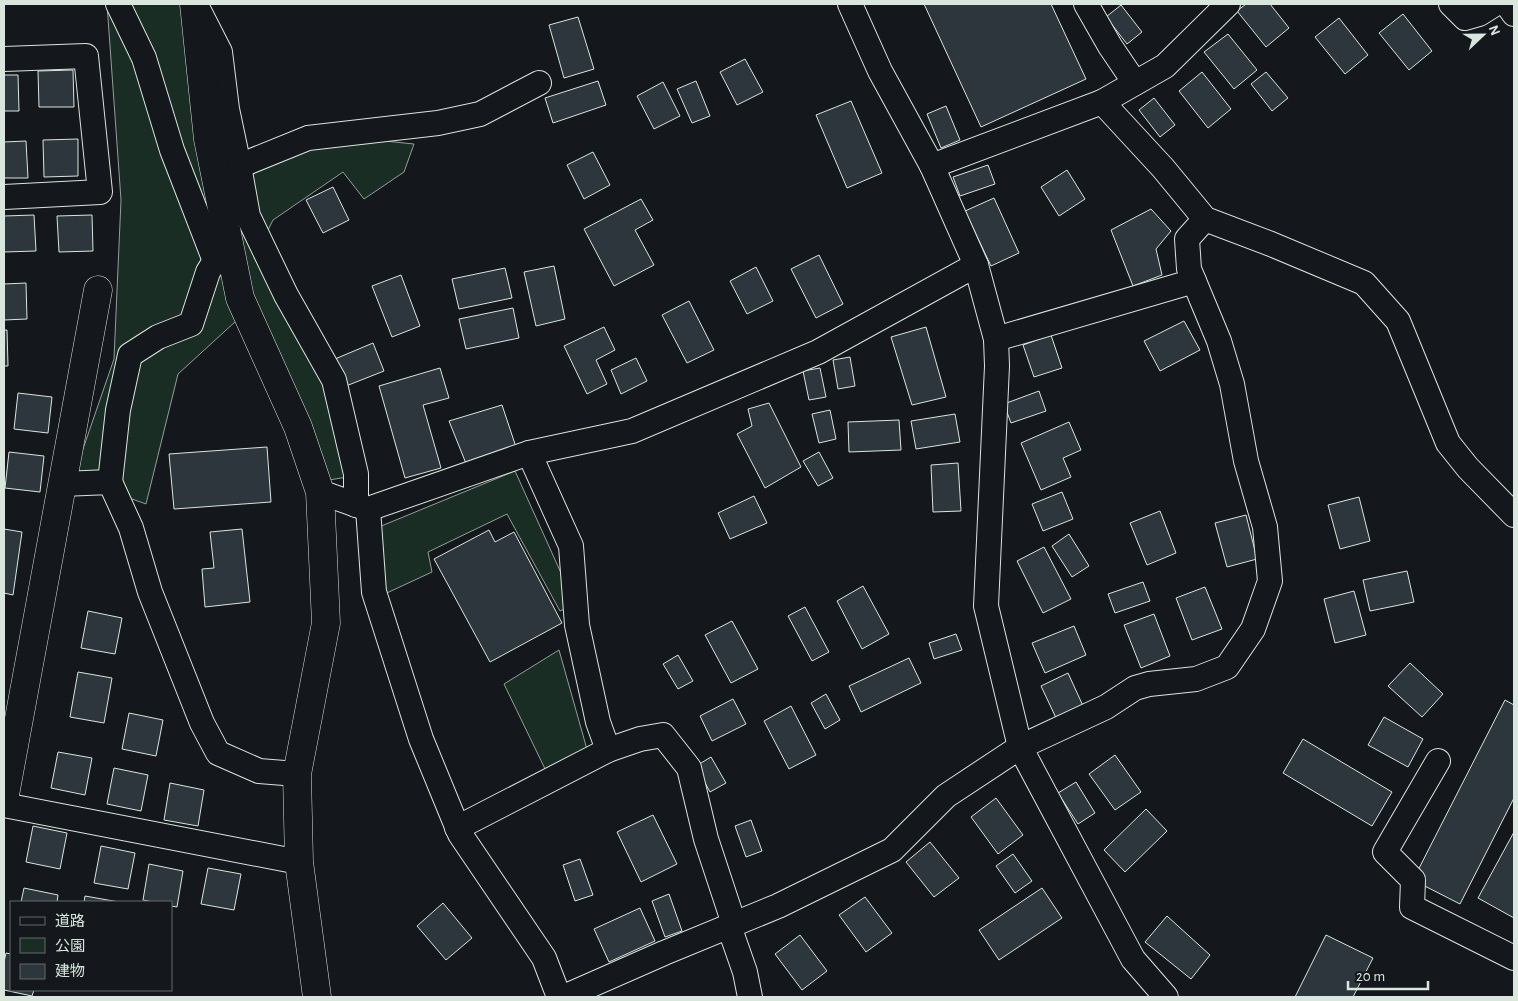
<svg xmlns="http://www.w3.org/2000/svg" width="1518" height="1001" font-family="'Alegreya Sans','Noto Sans JP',sans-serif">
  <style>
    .green { fill: #1a2d24; stroke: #939e99 }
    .building { fill: #2c363c; stroke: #d8e6dc }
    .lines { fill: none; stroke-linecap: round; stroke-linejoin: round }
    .street-casing { stroke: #d8e6dc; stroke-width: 26 }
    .secondary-casing { stroke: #d8e6dc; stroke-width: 29 }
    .street { stroke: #14181c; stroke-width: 24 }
    .secondary { stroke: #14181c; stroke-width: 28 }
  </style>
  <rect width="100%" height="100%" fill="#14181c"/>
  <g class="green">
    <polygon points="107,4 183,4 240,166 308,138 375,140 414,144 404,172 364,199 343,172 273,220 254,258 330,382 347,477 317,482 236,321 178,374 146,504 73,478 114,359 121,200"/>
    <polygon points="515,471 575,604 560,611 507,514 428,552 432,572 376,598 374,529"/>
    <polygon points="559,650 588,753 547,773 504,684"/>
  </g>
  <g class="building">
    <polygon points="924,4 1051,4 1086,79 981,127"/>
    <polygon points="1246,4 1270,4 1289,28 1266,47 1237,11"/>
    <polygon points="1121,5 1142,32 1127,44 1106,17"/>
    <polygon points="1403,14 1432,51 1409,70 1379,33"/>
    <polygon points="578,17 594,69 564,78 549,25"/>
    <polygon points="1339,18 1368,55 1345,74 1315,37"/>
    <polygon points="1228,34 1257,70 1234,89 1204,52"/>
    <polygon points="745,59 763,92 737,105 720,72"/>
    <polygon points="73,70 74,107 39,107 38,71"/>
    <polygon points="1202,72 1231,109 1208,128 1179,91"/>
    <polygon points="1266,72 1288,98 1272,111 1251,84"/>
    <polygon points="4,75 18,75 19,111 4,111"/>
    <polygon points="598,81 606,105 553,123 545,98"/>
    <polygon points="696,81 710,116 692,123 677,89"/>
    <polygon points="663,82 680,116 654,129 637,96"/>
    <polygon points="1154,98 1175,125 1160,137 1139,110"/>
    <polygon points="851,101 882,173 847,188 816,115"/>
    <polygon points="946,106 960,140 941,148 927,114"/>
    <polygon points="78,139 78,176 44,177 43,140"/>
    <polygon points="26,141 28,178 4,178 4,142"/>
    <polygon points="593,152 610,185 584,199 567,165"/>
    <polygon points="988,165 995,184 960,196 953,177"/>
    <polygon points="1067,170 1085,199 1059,216 1041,187"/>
    <polygon points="333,187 349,220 323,233 306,200"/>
    <polygon points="994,198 1019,253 991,266 965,211"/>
    <polygon points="641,199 653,220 635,230 654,265 614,286 584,229"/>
    <polygon points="1151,209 1171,231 1156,249 1162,275 1133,286 1111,230"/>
    <polygon points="34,215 36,251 4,252 4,216"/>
    <polygon points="92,215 93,251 59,252 57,216"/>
    <polygon points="819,255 843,304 816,318 791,269"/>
    <polygon points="554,266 565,319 536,326 524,272"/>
    <polygon points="756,267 773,301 747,314 730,281"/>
    <polygon points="505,268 512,298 459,309 452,279"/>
    <polygon points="401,275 420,326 392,337 372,286"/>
    <polygon points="26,283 27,319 4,320 4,284"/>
    <polygon points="689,301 714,350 687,363 662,315"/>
    <polygon points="513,308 519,338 466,349 459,319"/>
    <polygon points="1184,321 1200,350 1160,371 1144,341"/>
    <polygon points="604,327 615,350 596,360 607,384 587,394 564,346"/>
    <polygon points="926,327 946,397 912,405 891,337"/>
    <polygon points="4,330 7,330 8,366 4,366"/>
    <polygon points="1051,335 1062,368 1034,377 1023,345"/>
    <polygon points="373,343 384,371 346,386 335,359"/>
    <polygon points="850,357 855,386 838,389 833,360"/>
    <polygon points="636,358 647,381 621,394 611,370"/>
    <polygon points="440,368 449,398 423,405 441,468 405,478 379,386"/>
    <polygon points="820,368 826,397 809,400 803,371"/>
    <polygon points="1039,391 1046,411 1011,423 1004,404"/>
    <polygon points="18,393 52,397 48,433 14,429"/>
    <polygon points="769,403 801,467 765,488 737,434 752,426 748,409"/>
    <polygon points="502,405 516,447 467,466 449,421"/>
    <polygon points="830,410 836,439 819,443 812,414"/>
    <polygon points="955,414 960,442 916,449 911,421"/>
    <polygon points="899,420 901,450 849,452 848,422"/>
    <polygon points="1069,422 1081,450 1063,458 1071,477 1041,490 1021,443"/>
    <polygon points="267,447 271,502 174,509 169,454"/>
    <polygon points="9,452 44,456 40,492 5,488"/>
    <polygon points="819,452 833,478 818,486 803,461"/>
    <polygon points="958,463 961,511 933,512 931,465"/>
    <polygon points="1062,492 1073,519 1043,531 1032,504"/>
    <polygon points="754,496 767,523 730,539 718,513"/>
    <polygon points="1359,497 1370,541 1340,549 1328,505"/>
    <polygon points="1160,511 1176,553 1147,565 1130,523"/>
    <polygon points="1246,515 1257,559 1227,567 1215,523"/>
    <polygon points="4,529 22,532 13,595 4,593"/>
    <polygon points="242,529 250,602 205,607 202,569 214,568 210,532"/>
    <polygon points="489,530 495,542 514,532 562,623 490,662 434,559"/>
    <polygon points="1069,534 1089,566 1072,577 1052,546"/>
    <polygon points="1044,547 1071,599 1043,613 1017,561"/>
    <polygon points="1407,571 1414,602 1370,611 1363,580"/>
    <polygon points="1143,582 1150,601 1115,613 1108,594"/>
    <polygon points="863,586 889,634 862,649 837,601"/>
    <polygon points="1205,587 1222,629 1192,640 1176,598"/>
    <polygon points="1354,591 1366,635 1335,643 1324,599"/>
    <polygon points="805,607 829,652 812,661 788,616"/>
    <polygon points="88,611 122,618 115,654 81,648"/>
    <polygon points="1154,614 1170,656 1141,668 1124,625"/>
    <polygon points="732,621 758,669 731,683 705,635"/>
    <polygon points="1074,626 1086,655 1045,673 1032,643"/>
    <polygon points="956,634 962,650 934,659 929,643"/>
    <polygon points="678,655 693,681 678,689 663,664"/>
    <polygon points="909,658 921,683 861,712 849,686"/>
    <polygon points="1410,663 1443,694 1422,717 1388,686"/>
    <polygon points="78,672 112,678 104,723 70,717"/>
    <polygon points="1068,673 1084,708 1057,720 1041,686"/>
    <polygon points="826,694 840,720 825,729 811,703"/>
    <polygon points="733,699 746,724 712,741 700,716"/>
    <polygon points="1505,700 1514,705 1514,798 1460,904 1413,880"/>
    <polygon points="791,706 816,755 789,769 764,721"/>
    <polygon points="129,713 163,720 156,756 122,749"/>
    <polygon points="1384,717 1423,739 1408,767 1368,745"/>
    <polygon points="1303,739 1392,792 1372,826 1283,773"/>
    <polygon points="58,752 92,758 85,795 51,788"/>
    <polygon points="1115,755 1141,792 1115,810 1089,774"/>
    <polygon points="711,757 726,783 710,792 696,766"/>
    <polygon points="114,768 148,775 141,811 107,804"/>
    <polygon points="1076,782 1095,813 1078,824 1058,793"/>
    <polygon points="170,783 204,790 198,826 164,820"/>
    <polygon points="996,798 1023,835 998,854 971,817"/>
    <polygon points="1146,809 1167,831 1125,872 1104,850"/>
    <polygon points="653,815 677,864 641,882 617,832"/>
    <polygon points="751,820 762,851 746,857 735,826"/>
    <polygon points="33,826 67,833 60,869 26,862"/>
    <polygon points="1514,832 1514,918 1478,898"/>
    <polygon points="930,842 959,878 934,897 906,862"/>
    <polygon points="101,846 135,853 128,889 94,883"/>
    <polygon points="1013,854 1032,881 1015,893 996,866"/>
    <polygon points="580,859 593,895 575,901 563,865"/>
    <polygon points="149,864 183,871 177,907 171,906 171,902 153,902 143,900"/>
    <polygon points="208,868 241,874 234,910 201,904"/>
    <polygon points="24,888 58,895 57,902 21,902"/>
    <polygon points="1042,888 1062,918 999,960 979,930"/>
    <polygon points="669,894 682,931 665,937 652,901"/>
    <polygon points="85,896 119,902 84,902"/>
    <polygon points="865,897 892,933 866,952 839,915"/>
    <polygon points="443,903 472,938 446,960 417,926"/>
    <polygon points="640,908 655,941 609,962 594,929"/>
    <polygon points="1167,916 1210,955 1191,979 1145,942"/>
    <polygon points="800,935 827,971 802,990 775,954"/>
    <polygon points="1326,935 1373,958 1353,997 1295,997"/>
    <polygon points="6,953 11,954 11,990 34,990 32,996 4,990 4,962"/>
  </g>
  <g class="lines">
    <g class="street-casing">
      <g id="street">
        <polyline points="118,4 144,58 172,150 215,261"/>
        <polyline points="850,4 880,71 932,166 976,265 996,339 997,366 986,606 1020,747 1133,959 1166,997"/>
        <polyline points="1086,4 1110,46 1135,83"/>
        <polyline points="1451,4 1465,18 1479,14 1495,4"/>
        <polyline points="1507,4 1514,14"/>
        <polyline points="196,5 220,52 227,109 239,166 248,216 286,295 334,380 356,474 356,505"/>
        <polyline points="4,59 86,56 100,192 4,197"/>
        <polyline points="1102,102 1163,168 1205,219 1271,244 1364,283 1398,321 1448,443 1468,468 1514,515"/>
        <polyline points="239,166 308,138 438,123 480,114 539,83"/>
        <polyline points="932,166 1102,102 1165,66 1228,4"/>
        <polyline points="996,339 1194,281 1189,269 1187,239 1205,219"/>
        <polyline points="110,482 118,410 130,355 158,337 191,324 208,272 228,240"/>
        <polyline points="62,484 110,482 131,528 150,592 202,723 218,753 259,771 297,774"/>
        <polyline points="320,492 368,509 529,453 632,431 818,352 976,265"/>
        <polyline points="368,509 374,592 421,739 460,834 544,958 559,997"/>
        <polyline points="608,750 640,739 663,735 689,768 706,839 734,924"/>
        <polyline points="1438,761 1385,852 1413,880 1412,907 1514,958"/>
        <polyline points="4,805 299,862"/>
        <polyline points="457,828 608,750 598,722 577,625 571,546 529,453"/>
        <polyline points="729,926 745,972 750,997"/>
        <polyline points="564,997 664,953 778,906 892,850 946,796 1020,747 1106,707 1135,688 1149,684 1196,679 1227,667 1253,629 1270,581 1265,527 1246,461 1232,384 1219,341 1194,281"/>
      </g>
    </g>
    <g class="secondary-casing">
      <g id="secondary">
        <polyline points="194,4 208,139 240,298 298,427 320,492 326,623 297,774 299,862 317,997"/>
        <polyline points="4,800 98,290"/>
      </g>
    </g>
    <use href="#street" class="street"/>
    <use href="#secondary" class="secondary"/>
  </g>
  <rect width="1518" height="1001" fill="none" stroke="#d8e6dc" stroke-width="10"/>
  <rect x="10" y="901" width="162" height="90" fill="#14181c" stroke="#626a69"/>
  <rect x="20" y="917" width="25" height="8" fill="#14181c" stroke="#626a69"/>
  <text x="55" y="926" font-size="15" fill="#d8e6dc">道路</text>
  <rect x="20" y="938" width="25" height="15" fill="#1a2d24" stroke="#626a69"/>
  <text x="55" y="951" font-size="15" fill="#d8e6dc">公園</text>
  <rect x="20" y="964" width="25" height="15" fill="#2c363c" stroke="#626a69"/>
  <text x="55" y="976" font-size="15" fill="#d8e6dc">建物</text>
  <g transform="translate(1483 35) rotate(68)" stroke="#14181c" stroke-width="4" paint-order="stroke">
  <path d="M0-4L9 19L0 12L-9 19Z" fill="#d8e6dc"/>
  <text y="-8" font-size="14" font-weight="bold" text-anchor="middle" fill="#d8e6dc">N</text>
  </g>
  <path d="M1348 981v8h80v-8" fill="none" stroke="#d8e6dc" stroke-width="2.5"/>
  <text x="1356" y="981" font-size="15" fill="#d8e6dc" stroke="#14181c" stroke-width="4" paint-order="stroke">20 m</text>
</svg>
